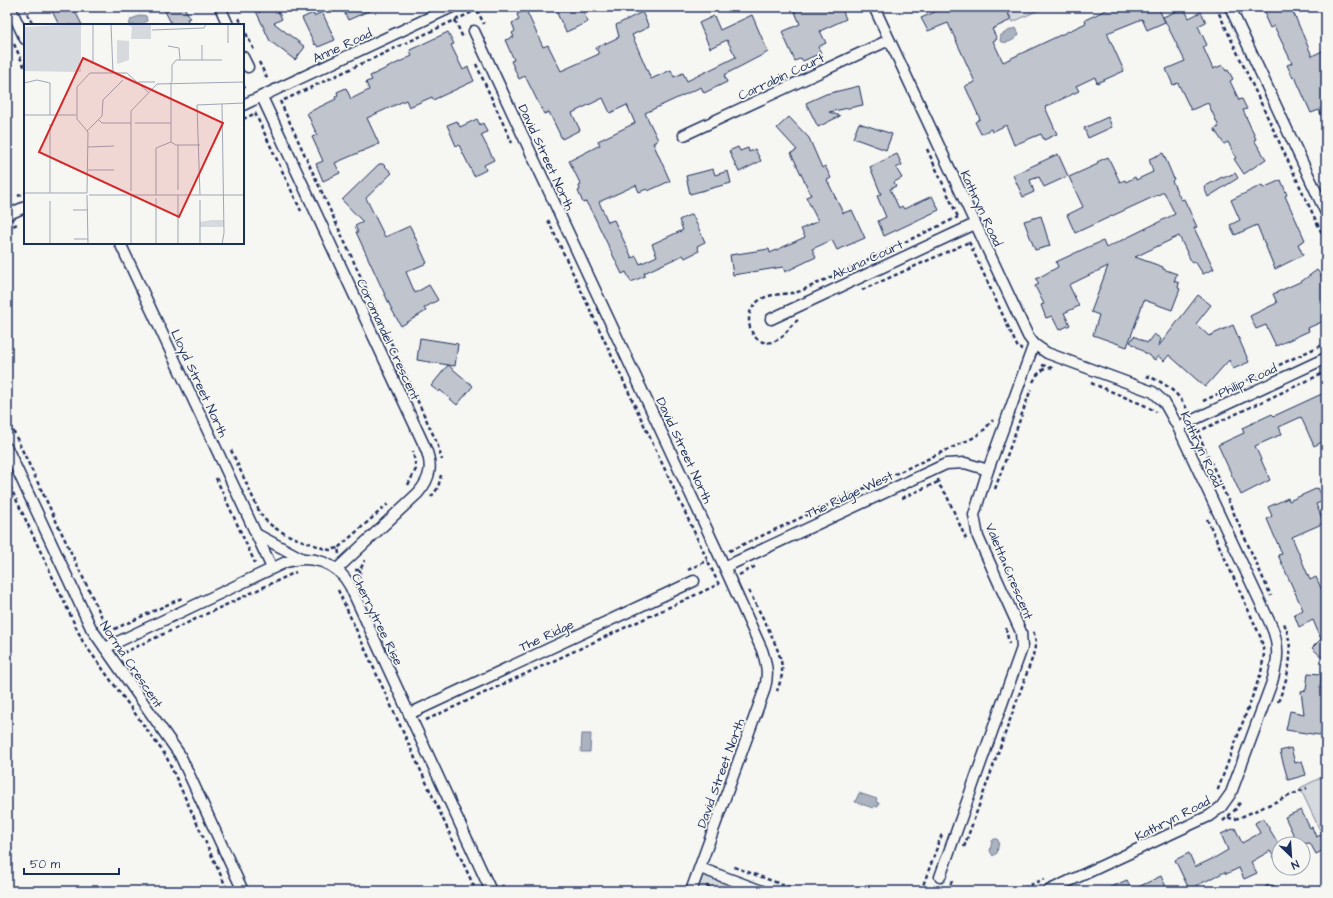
<svg xmlns="http://www.w3.org/2000/svg" width="1333" height="898" font-family="'Architects Daughter',sans-serif">
  <style>
    .green { fill: #d6d9dd; stroke: #78849e }
    .water { fill: #abb2c0; stroke: #717e99 }
    .building { fill: #c0c4cd; stroke: #1b2f5e }
    .lines { fill: none; stroke-linecap: round; stroke-linejoin: round }
    .street-casing { stroke: #1b2f5e; stroke-width: 13 }
    .path { stroke: #1b2f5e; stroke-width: 2.5; stroke-dasharray: 4 3; stroke-linecap: butt }
    .street { stroke: #f6f6f2; stroke-width: 10 }
    .labels { text-anchor: middle; stroke-width: 3.5; stroke-linejoin: round; paint-order: stroke }
    .street-label { font-size: 13px; fill: #1b2f5e; stroke: #f6f6f2 }
    .inset-road { fill: none; stroke: #9ea6b7; stroke-width: 1 }
    .view { fill: #d62828; fill-opacity: 0.15; stroke: #d62828; stroke-width: 2 }
    .inset-edge { fill: none; stroke: #1b2f5e; stroke-width: 2 }
  </style>
  <rect width="100%" height="100%" fill="#f6f6f2"/>
  <filter id="ink" filterUnits="userSpaceOnUse"><feTurbulence type="fractalNoise" baseFrequency=".025" numOctaves="2"/><feDisplacementMap in="SourceGraphic" scale="8" xChannelSelector="R" yChannelSelector="G"/><feConvolveMatrix kernelMatrix="1 2 1 2 8 2 1 2 1" color-interpolation-filters="sRGB"/></filter>
  <g filter="url(#ink)">
    <g class="green">
      <polygon points="1006,7 1045,7 1013,22"/>
      <polygon points="1326,775 1326,843 1300,788"/>
      <polygon points="700,868 762,891 691,891"/>
    </g>
    <g class="water">
      <polygon points="142,15 146,16 147,21 141,25 129,25 131,19"/>
      <path d="M 1016,28 L 1019,34 C 1015,40 1007,45 1000,41 L 1001,35 L 1012,29 Z"/>
      <polygon points="582,734 591,734 590,752 581,752"/>
      <polygon points="859,793 877,799 876,802 879,803 878,807 874,806 873,808 855,802"/>
      <polygon points="994,839 997,839 999,842 997,853 993,856 990,851 992,841"/>
    </g>
    <g class="building">
      <polygon points="50,7 73,7 82,25 59,25"/>
      <polygon points="163,7 184,7 190,18 187,19 190,25 172,25"/>
      <polygon points="257,7 276,7 282,19 274,23 305,47 295,60 270,41 255,9 260,13"/>
      <polygon points="342,7 378,7 348,20"/>
      <polygon points="554,7 581,7 588,22 566,32"/>
      <polygon points="793,7 841,7 846,19 820,31 826,43 818,47 821,53 803,61 801,58 795,61 782,32 800,24"/>
      <polygon points="935,7 1005,7 1011,20 992,29 997,39 993,41 1003,62 1086,23 1085,20 1112,7 1158,7 1165,22 1147,30 1142,19 1107,33 1124,71 1097,83 1095,77 1076,86 1079,91 1045,107 1057,134 1044,140 1041,134 1014,145 1006,125 992,132 991,129 981,134 975,122 980,119 965,86 975,82 948,23 928,31 921,18 937,11"/>
      <polygon points="1270,7 1291,7 1312,56 1326,49 1326,125 1319,110 1311,113 1295,77 1293,78 1287,65 1292,63 1274,26 1270,28 1265,17 1267,16 1264,10"/>
      <polygon points="1184,8 1189,18 1201,12 1206,22 1198,26 1207,45 1203,47 1213,69 1223,65 1226,71 1228,70 1233,79 1230,81 1239,100 1242,99 1247,109 1243,110 1256,139 1254,140 1266,159 1244,174 1234,159 1236,158 1228,142 1224,144 1214,129 1219,127 1208,103 1191,110 1178,83 1173,85 1166,69 1185,61 1163,17"/>
      <polygon points="526,10 543,47 548,45 561,71 599,54 596,48 619,37 616,25 642,12 649,27 632,35 651,79 671,70 674,77 683,73 687,81 736,57 727,40 710,48 699,23 714,16 720,30 752,15 768,52 724,75 727,82 704,93 701,87 645,113 658,140 653,143 670,181 648,191 647,189 639,192 636,185 599,202 608,222 614,220 632,258 636,256 640,264 657,256 652,244 683,230 679,220 692,214 705,242 697,246 699,251 685,258 683,255 644,273 645,276 631,282 626,272 622,274 593,214 586,202 583,203 578,191 580,190 579,186 581,185 569,161 600,145 598,141 635,123 627,105 610,113 603,98 572,113 580,130 562,139 549,112 544,114 525,76 519,79 511,61 514,60 505,40 514,37 512,33 515,31 512,23 519,20 517,14"/>
      <polygon points="322,12 335,40 318,47 316,44 315,45 302,18 313,13 314,16"/>
      <polygon points="448,32 454,44 451,45 463,70 468,67 474,81 433,100 432,97 409,107 406,100 367,118 379,144 335,163 340,173 323,181 316,164 323,161 312,137 317,135 307,113 336,99 335,97 338,95 337,92 346,88 351,99 369,90 366,82 372,80 370,76 412,56 410,50"/>
      <polygon points="859,86 863,105 829,112 840,116 818,127 806,103 826,94"/>
      <polygon points="789,117 809,138 822,168 825,166 831,178 827,180 843,213 852,210 865,238 837,250 832,240 812,249 816,257 785,272 783,267 733,275 730,255 769,249 770,253 805,237 801,229 818,221 806,197 811,195 791,153 797,150 777,128"/>
      <polygon points="1108,117 1112,127 1088,138 1084,128"/>
      <polygon points="477,119 480,125 483,123 487,132 481,135 494,160 484,165 486,170 474,176 459,145 456,146 447,125 457,121 460,127"/>
      <polygon points="859,123 892,134 886,150 853,138"/>
      <polygon points="738,147 740,151 748,148 749,152 755,149 761,161 739,172 729,151"/>
      <polygon points="1163,153 1174,179 1172,181 1181,200 1184,199 1197,227 1194,228 1214,269 1203,274 1195,261 1192,263 1179,236 1135,257 1163,267 1163,269 1177,274 1174,281 1179,283 1178,288 1180,289 1172,310 1144,300 1127,347 1093,335 1099,315 1091,312 1108,266 1069,285 1079,306 1064,313 1070,325 1059,330 1052,316 1046,318 1041,305 1044,304 1035,286 1039,284 1036,279 1058,267 1056,262 1086,248 1103,241 1106,248 1175,214 1164,192 1075,233 1067,215 1083,207 1069,177 1098,164 1097,162 1108,157 1120,182 1125,180 1126,182 1135,177 1136,180 1153,172 1149,159"/>
      <polygon points="897,154 902,165 896,168 902,178 894,182 896,186 890,189 899,208 902,206 904,209 932,196 939,210 884,236 878,221 886,217 877,196 881,194 870,167"/>
      <polygon points="1058,154 1068,176 1044,187 1039,177 1030,180 1034,192 1023,197 1013,175"/>
      <polygon points="379,164 383,164 392,173 366,198 385,237 410,226 427,263 406,272 415,293 429,285 438,300 424,308 426,311 401,326 392,310 356,232 358,232 355,226 363,222 342,200"/>
      <polygon points="713,169 715,175 728,171 731,183 690,194 686,176"/>
      <polygon points="1235,173 1238,178 1208,197 1204,187 1222,177 1223,178"/>
      <polygon points="1281,180 1287,195 1285,196 1305,240 1298,244 1303,255 1275,269 1257,225 1235,235 1230,225 1240,220 1231,200 1262,185 1263,188"/>
      <polygon points="1041,216 1050,246 1035,250 1024,221"/>
      <polygon points="1317,270 1326,282 1326,320 1308,328 1309,331 1276,346 1266,325 1256,329 1250,316 1277,303 1273,294 1302,281"/>
      <polygon points="1198,295 1211,305 1196,324 1209,336 1233,325 1249,362 1233,369 1229,360 1205,387 1169,355 1164,361 1158,356 1155,360 1130,342 1134,336 1147,343 1154,334 1161,339 1158,347"/>
      <polygon points="420,338 458,344 455,366 417,360"/>
      <polygon points="448,365 473,386 457,405 440,390 439,392 431,386"/>
      <polygon points="1326,392 1326,440 1314,446 1301,417 1279,427 1282,434 1255,446 1270,480 1241,495 1218,445 1244,433 1242,428 1272,414 1274,416"/>
      <polygon points="1318,488 1324,501 1316,504 1324,523 1292,537 1310,580 1316,577 1326,599 1326,661 1312,648 1321,639 1313,620 1299,627 1294,614 1303,610 1278,555 1282,554 1267,519 1272,516 1268,507 1288,498 1289,501"/>
      <polygon points="1308,673 1321,674 1320,688 1326,687 1326,736 1286,730 1290,711 1304,714 1301,691 1306,690"/>
      <polygon points="1291,748 1295,763 1302,761 1306,775 1288,780 1280,751"/>
      <polygon points="1301,810 1310,828 1312,827 1316,837 1321,835 1326,849 1316,854 1310,843 1298,844 1285,817"/>
      <polygon points="1263,818 1279,845 1279,865 1270,851 1251,862 1257,873 1244,879 1239,868 1226,874 1225,872 1189,889 1175,860 1189,853 1195,867 1216,857 1228,850 1221,834 1235,828 1242,843 1260,833 1255,823"/>
      <polygon points="1161,876 1168,891 1102,891 1127,880 1132,890"/>
    </g>
    <g class="lines">
      <g class="street-casing">
        <g id="street">
          <polyline points="10,7 25,39"/>
          <polyline points="220,7 228,25"/>
          <path d="M 874,7 L 1028,336 L 1034,344 L 1047,353 L 1153,392 L 1164,402 L 1178,427 L 1271,625 C 1280,645 1278,661 1272,682 L 1231,793 L 1221,807 L 1209,816 L 1048,891"/>
          <polyline points="1230,7 1326,213"/>
          <path d="M 474,31 L 719,555 L 762,650 C 767,665 769,676 764,691 L 691,891"/>
          <polyline points="243,57 248,67"/>
          <path d="M 262,97 L 425,447 C 433,465 431,478 418,493 L 337,569"/>
          <polyline points="243,105 452,7"/>
          <polyline points="684,135 889,40"/>
          <polyline points="7,215 25,207"/>
          <polyline points="120,243 272,568"/>
          <polyline points="771,319 975,224"/>
          <polyline points="1178,427 1326,358"/>
          <polyline points="7,448 91,628 180,755 243,891"/>
          <polyline points="256,534 301,558"/>
          <polyline points="725,567 946,464 965,463 988,470"/>
          <path d="M 105,648 L 286,562 C 311,554 337,562 350,586 L 491,891"/>
          <polyline points="409,714 694,581"/>
          <polyline points="700,868 762,891"/>
          <polyline points="940,877 1022,648 1021,632 978,537 974,515 988,470 1034,344"/>
          <polyline points="1270,891 1271,891"/>
        </g>
      </g>
      <g class="path">
        <polyline points="24,7 33,25"/>
        <polyline points="1216,7 1326,242"/>
        <polyline points="477,10 484,24"/>
        <polyline points="239,18 242,25"/>
        <polyline points="455,20 463,38"/>
        <polyline points="243,27 255,52"/>
        <polyline points="14,44 25,68"/>
        <polyline points="259,62 268,80"/>
        <polyline points="476,64 512,143"/>
        <polyline points="243,85 246,90"/>
        <polyline points="284,100 483,7"/>
        <polyline points="280,101 437,443 442,460"/>
        <polyline points="255,113 301,211"/>
        <polyline points="243,119 256,113"/>
        <polyline points="927,149 958,217"/>
        <polyline points="18,196 25,193"/>
        <polyline points="548,220 720,587"/>
        <polyline points="7,229 19,223"/>
        <polyline points="969,242 1018,348 1022,349"/>
        <polyline points="862,290 969,242"/>
        <path d="M 798,320 C 788,326 786,338 772,342 C 750,347 742,315 756,303 C 769,291 786,296 801,291 L 958,217"/>
        <polyline points="1042,365 1055,369"/>
        <path d="M 1146,376 C 1164,381 1180,394 1188,411"/>
        <polyline points="1033,382 1037,375 1046,367"/>
        <polyline points="1091,383 1146,406 1156,412"/>
        <polyline points="1203,401 1326,343"/>
        <polyline points="7,418 108,630"/>
        <polyline points="1196,429 1271,596"/>
        <polyline points="1197,432 1326,372"/>
        <path d="M 231,450 L 260,513 C 273,534 303,540 325,549 L 330,550 L 338,548"/>
        <polyline points="216,478 255,563"/>
        <polyline points="938,479 939,485 946,494 966,539"/>
        <polyline points="7,480 83,642 166,756 228,891"/>
        <polyline points="408,485 416,469 413,451"/>
        <polyline points="995,489 1031,389"/>
        <polyline points="431,497 438,488 441,475"/>
        <polyline points="902,498 938,482"/>
        <polyline points="1207,519 1261,638 1264,654 1261,673 1217,792"/>
        <polyline points="989,530 1024,608"/>
        <polyline points="729,551 975,437 984,430 993,420"/>
        <polyline points="339,554 338,548 388,504"/>
        <polyline points="355,570 360,570 365,560"/>
        <polyline points="360,570 360,580"/>
        <polyline points="688,570 708,560"/>
        <polyline points="739,575 756,566"/>
        <polyline points="338,590 476,891"/>
        <path d="M 749,591 C 758,610 784,653 782,672 C 782,678 779,685 777,691"/>
        <polyline points="1006,628 1009,644"/>
        <polyline points="108,632 184,597"/>
        <polyline points="123,653 296,572"/>
        <path d="M 1278,702 C 1289,675 1296,649 1283,621"/>
        <polyline points="426,720 719,584"/>
        <polyline points="1228,818 1235,819 1241,817 1307,788"/>
        <polyline points="1223,821 1235,810 1241,801"/>
        <polyline points="964,847 1032,659 1036,643 1033,629"/>
        <polyline points="734,867 800,891"/>
        <polyline points="502,885 505,891"/>
        <polyline points="706,886 722,891"/>
        <polyline points="921,891 942,834"/>
        <polyline points="948,891 953,878"/>
        <polyline points="1017,891 1044,879"/>
      </g>
      <use href="#street" class="street"/>
    </g>
  </g>
  <g class="labels">
    <g class="street-label">
      <text transform="translate(342 45) rotate(-25)" y="5">Anne Road</text>
      <text transform="translate(781 76) rotate(-25)" y="5">Carrabin Court</text>
      <text transform="translate(547 157) rotate(65)" y="5">David Street North</text>
      <text transform="translate(982 208) rotate(65)" y="5">Kathryn Road</text>
      <text transform="translate(867 259) rotate(-25)" y="5">Akuna Court</text>
      <text transform="translate(389 339) rotate(65)" y="5">Coromandel Crescent</text>
      <text transform="translate(1247 380) rotate(-25)" y="5">Philip Road</text>
      <text transform="translate(200 383) rotate(65)" y="5">Lloyd Street North</text>
      <text transform="translate(1202 449) rotate(65)" y="5">Kathryn Road</text>
      <text transform="translate(685 450) rotate(65)" y="5">David Street North</text>
      <text transform="translate(849 494) rotate(-25)" y="5">The Ridge West</text>
      <text transform="translate(1010 571) rotate(67)" y="5">Valetta Crescent</text>
      <text transform="translate(378 619) rotate(64)" y="5">Cherrytree Rise</text>
      <text transform="translate(546 635) rotate(-25)" y="5">The Ridge</text>
      <text transform="translate(132 664) rotate(56)" y="5">Norma Crescent</text>
      <text transform="translate(720 773) rotate(-70)" y="5">David Street North</text>
      <text transform="translate(1172 818) rotate(-27)" y="5">Kathryn Road</text>
    </g>
  </g>
  <g transform="translate(24 24)">
    <rect width="220" height="220" fill="#f6f6f2"/>
    <path d="M 57,0 L 57,48 L 0,47 L 0,3 ZM 103,0 L 127,0 L 127,15 L 107,15 L 108,3 ZM 93,16 L 105,17 L 105,36 L 93,40 ZM 187,196 L 200,196 L 200,203 L 176,203 L 176,198 Z" fill="#d6d9dd"/>
    <path class="inset-road" d="M 69,0 L 69,38M 87,0 L 89,49M 128,6 L 180,4 L 182,0M 204,19 L 204,0M 178,21 L 178,36M 144,22 L 155,24 L 156,36M 114,58 L 131,58M 147,58 L 147,118 L 152,121 L 176,121M 148,58 L 148,41 L 152,36 L 198,36M 0,59 L 13,56 L 26,59 L 26,91M 0,91 L 52,91M 75,96 L 78,99 L 107,99M 111,99 L 147,99M 63,107 L 78,92 L 79,76 L 99,56M 154,121 L 154,166M 64,123 L 90,122M 64,146 L 90,146M 107,167 L 107,87 L 133,60 L 220,58M 0,169 L 63,169M 26,169 L 26,100M 63,169 L 64,108 L 53,95 L 53,63 L 66,49 L 103,49 L 124,68M 63,171 L 64,220M 65,171 L 220,171M 132,171 L 132,124 L 147,118M 154,171 L 154,220M 176,171 L 173,81 L 220,79M 176,176 L 176,220M 49,186 L 64,186M 50,215 L 64,215M 26,220 L 26,177M 107,220 L 107,171M 132,220 L 132,174M 198,220 L 200,209 L 198,80"/>
    <path class="view" d="M 59,34 L 199,99 L 155,193 L 15,128 Z"/>
    <rect width="220" height="220" class="inset-edge"/>
  </g>
  <rect width="1333" height="898" fill="none" stroke="#f6f6f2" stroke-width="24"/>
  <rect x="12" y="12" width="1309" height="874" fill="none" stroke="#1b2f5e" stroke-width="1.5" filter="url(#ink)"/>
  <g transform="translate(1291 856) rotate(155)"><circle r="19" fill="#f6f6f2" stroke="#9ea6b7"/>
  <path d="M0-3L7 15L0 10L-7 15Z" fill="#1b2f5e"/>
  <text y="-6" font-size="11" font-weight="bold" text-anchor="middle" fill="#1b2f5e">N</text>
  </g>
  <path d="M24 868v6h95v-6" fill="none" stroke="#1b2f5e" stroke-width="2"/>
  <text x="30" y="868" font-size="12" fill="#1b2f5e" stroke="#f6f6f2" stroke-width="3" paint-order="stroke">50 m</text>
</svg>
